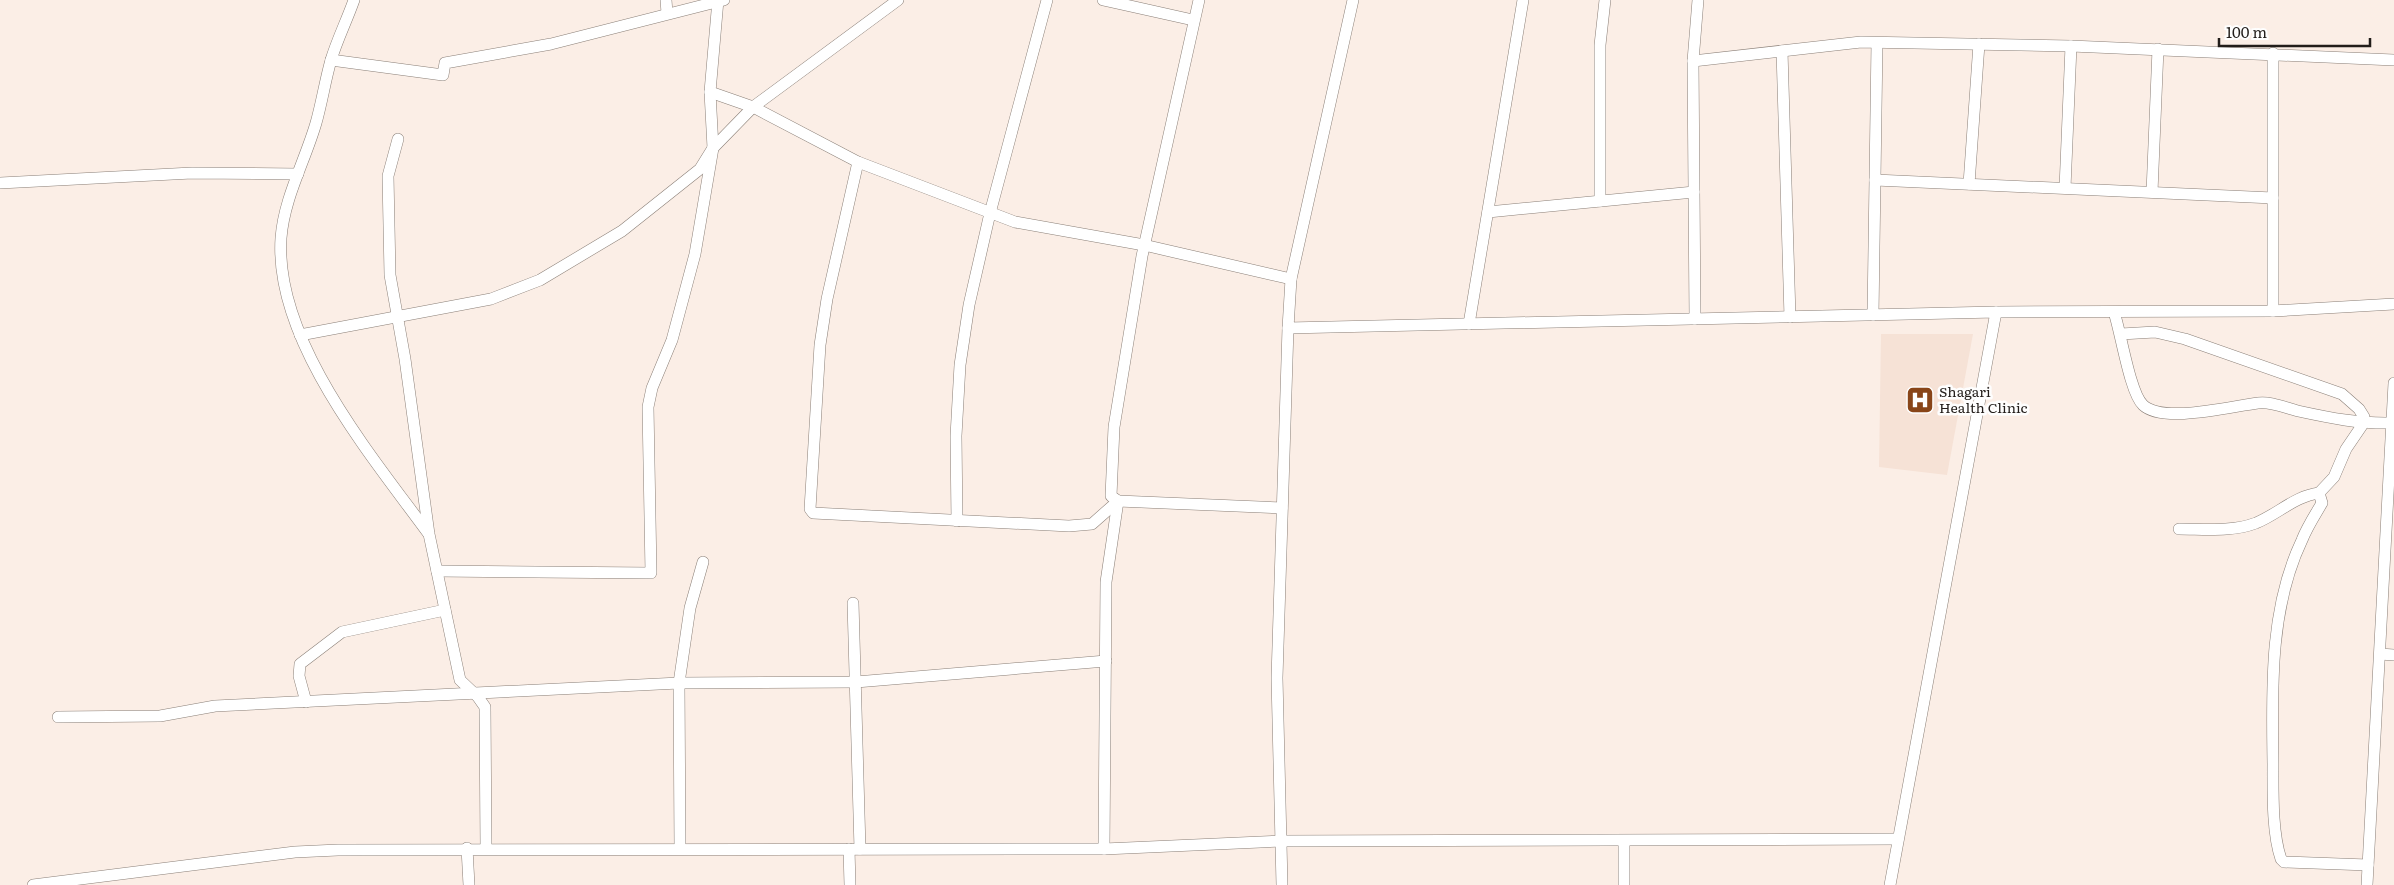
<svg xmlns="http://www.w3.org/2000/svg" width="2394" height="885" font-family="Literata,serif">
  <style>
    .built { fill: #f6e2d6 }
    .lines { fill: none; stroke-linecap: round; stroke-linejoin: round }
    .street-casing { stroke: #8a7f77; stroke-width: 12 }
    .street { stroke: #fff; stroke-width: 11 }
    .labels { text-anchor: middle; stroke-width: 5; stroke-linejoin: round; paint-order: stroke }
    .poi-label { font-size: 14px; fill: #221d1a; stroke: #fefefe; text-anchor: start }
  </style>
  <rect width="100%" height="100%" fill="#fbeee6"/>
  <polygon class="built" points="1881,334 1973,334 1947,475 1879,467"/>
  <g class="lines">
    <g class="street-casing">
      <g id="street">
        <path d="M 354,0 C 347,20 337,40 331,60 C 325,81 322,102 316,123 C 305,161 284,198 281,238 C 274,340 371,455 428,533"/>
        <polyline points="666,0 667,13"/>
        <polyline points="1103,0 1193,20"/>
        <polyline points="1353,0 1291,279 1288,328 1996,312 1890,885"/>
        <polyline points="1782,51 1790,317"/>
        <polyline points="331,60 443,75 445,63 551,44 724,0"/>
        <polyline points="1693,61 1861,42 2071,46 2394,60"/>
        <polyline points="710,92 753,107 858,162 1015,222 1144,245 1291,279"/>
        <polyline points="398,139 388,176 390,275 405,359 429,534 460,680 478,697 485,707 486,848"/>
        <polyline points="858,162 827,299 820,345 810,509 813,513 1069,526 1092,524 1118,501 1282,508"/>
        <polyline points="1875,180 2273,198"/>
        <polyline points="0,183 192,173 298,174"/>
        <polyline points="1969,184 1979,44"/>
        <polyline points="2065,188 2071,46"/>
        <polyline points="2152,192 2158,49"/>
        <polyline points="1600,201 1600,45 1605,0"/>
        <polyline points="1488,212 1694,192"/>
        <polyline points="2273,311 2273,53"/>
        <polyline points="1996,312 2273,311 2394,304"/>
        <path d="M 2114,312 C 2121,333 2130,393 2143,405 C 2163,424 2232,406 2258,403 C 2270,401 2286,408 2298,411 C 2330,418 2360,424 2392,423"/>
        <polyline points="1873,315 1877,43"/>
        <polyline points="1695,319 1693,61 1698,0"/>
        <polyline points="1469,324 1523,0"/>
        <path d="M 2121,334 L 2155,332 L 2185,339 L 2342,394 L 2359,409 L 2364,417 L 2363,424 L 2346,449 L 2334,477 L 2319,493 L 2322,503 C 2315,515 2307,527 2302,540 C 2269,609 2272,690 2273,764 C 2273,792 2272,833 2281,859 L 2284,862 L 2368,865"/>
        <polyline points="300,335 491,299 540,280 622,231 700,169 713,148 753,107 898,0"/>
        <polyline points="957,521 956,436 960,365 969,305 990,213 1047,0"/>
        <path d="M 2179,529 C 2205,529 2232,532 2256,523 C 2278,514 2295,496 2319,493"/>
        <polyline points="437,571 651,573 648,407 652,388 672,340 695,254 713,148 710,92 718,0"/>
        <polyline points="853,603 860,849"/>
        <polyline points="2380,654 2394,655"/>
        <polyline points="306,702 299,676 300,664 342,632 445,610"/>
        <polyline points="58,717 160,716 215,706 679,683 856,682 1106,661"/>
        <polyline points="1624,841 1624,885"/>
        <polyline points="467,848 469,885"/>
        <polyline points="680,848 679,683 690,608 703,562"/>
        <polyline points="849,849 850,885"/>
        <polyline points="1104,849 1106,582 1118,501 1111,496 1114,427 1142,256 1199,0"/>
        <polyline points="33,885 295,852 338,850 1104,849 1281,841 1898,839"/>
        <polyline points="1282,885 1277,678 1288,328"/>
        <polyline points="2367,885 2394,383"/>
      </g>
    </g>
    <use href="#street" class="street"/>
  </g>
  <defs>
    <g id="hospital-square" transform="scale(1.4375)"><rect x="-9" y="-9" width="18" height="18" rx="4" fill="#894518" stroke="#fefefe"/><path d="M-5-5h3v3.5h4V-5h3V5h-3V1.5h-4V5h-3Z" fill="#fff"/></g>
  </defs>
  <g fill-rule="evenodd">
    <use href="#hospital-square" x="1920" y="400"/>
  </g>
  <g class="labels">
    <g class="poi-label">
      <text x="1939" y="397">Shagari<tspan x="1939" dy="16">Health Clinic</tspan></text>
    </g>
  </g>
  <path d="M2219 38v8h151v-8" fill="none" stroke="#221d1a" stroke-width="2.5"/>
  <text x="2226" y="38" font-size="15" fill="#221d1a" stroke="#fefefe" stroke-width="4" paint-order="stroke">100 m</text>
</svg>
